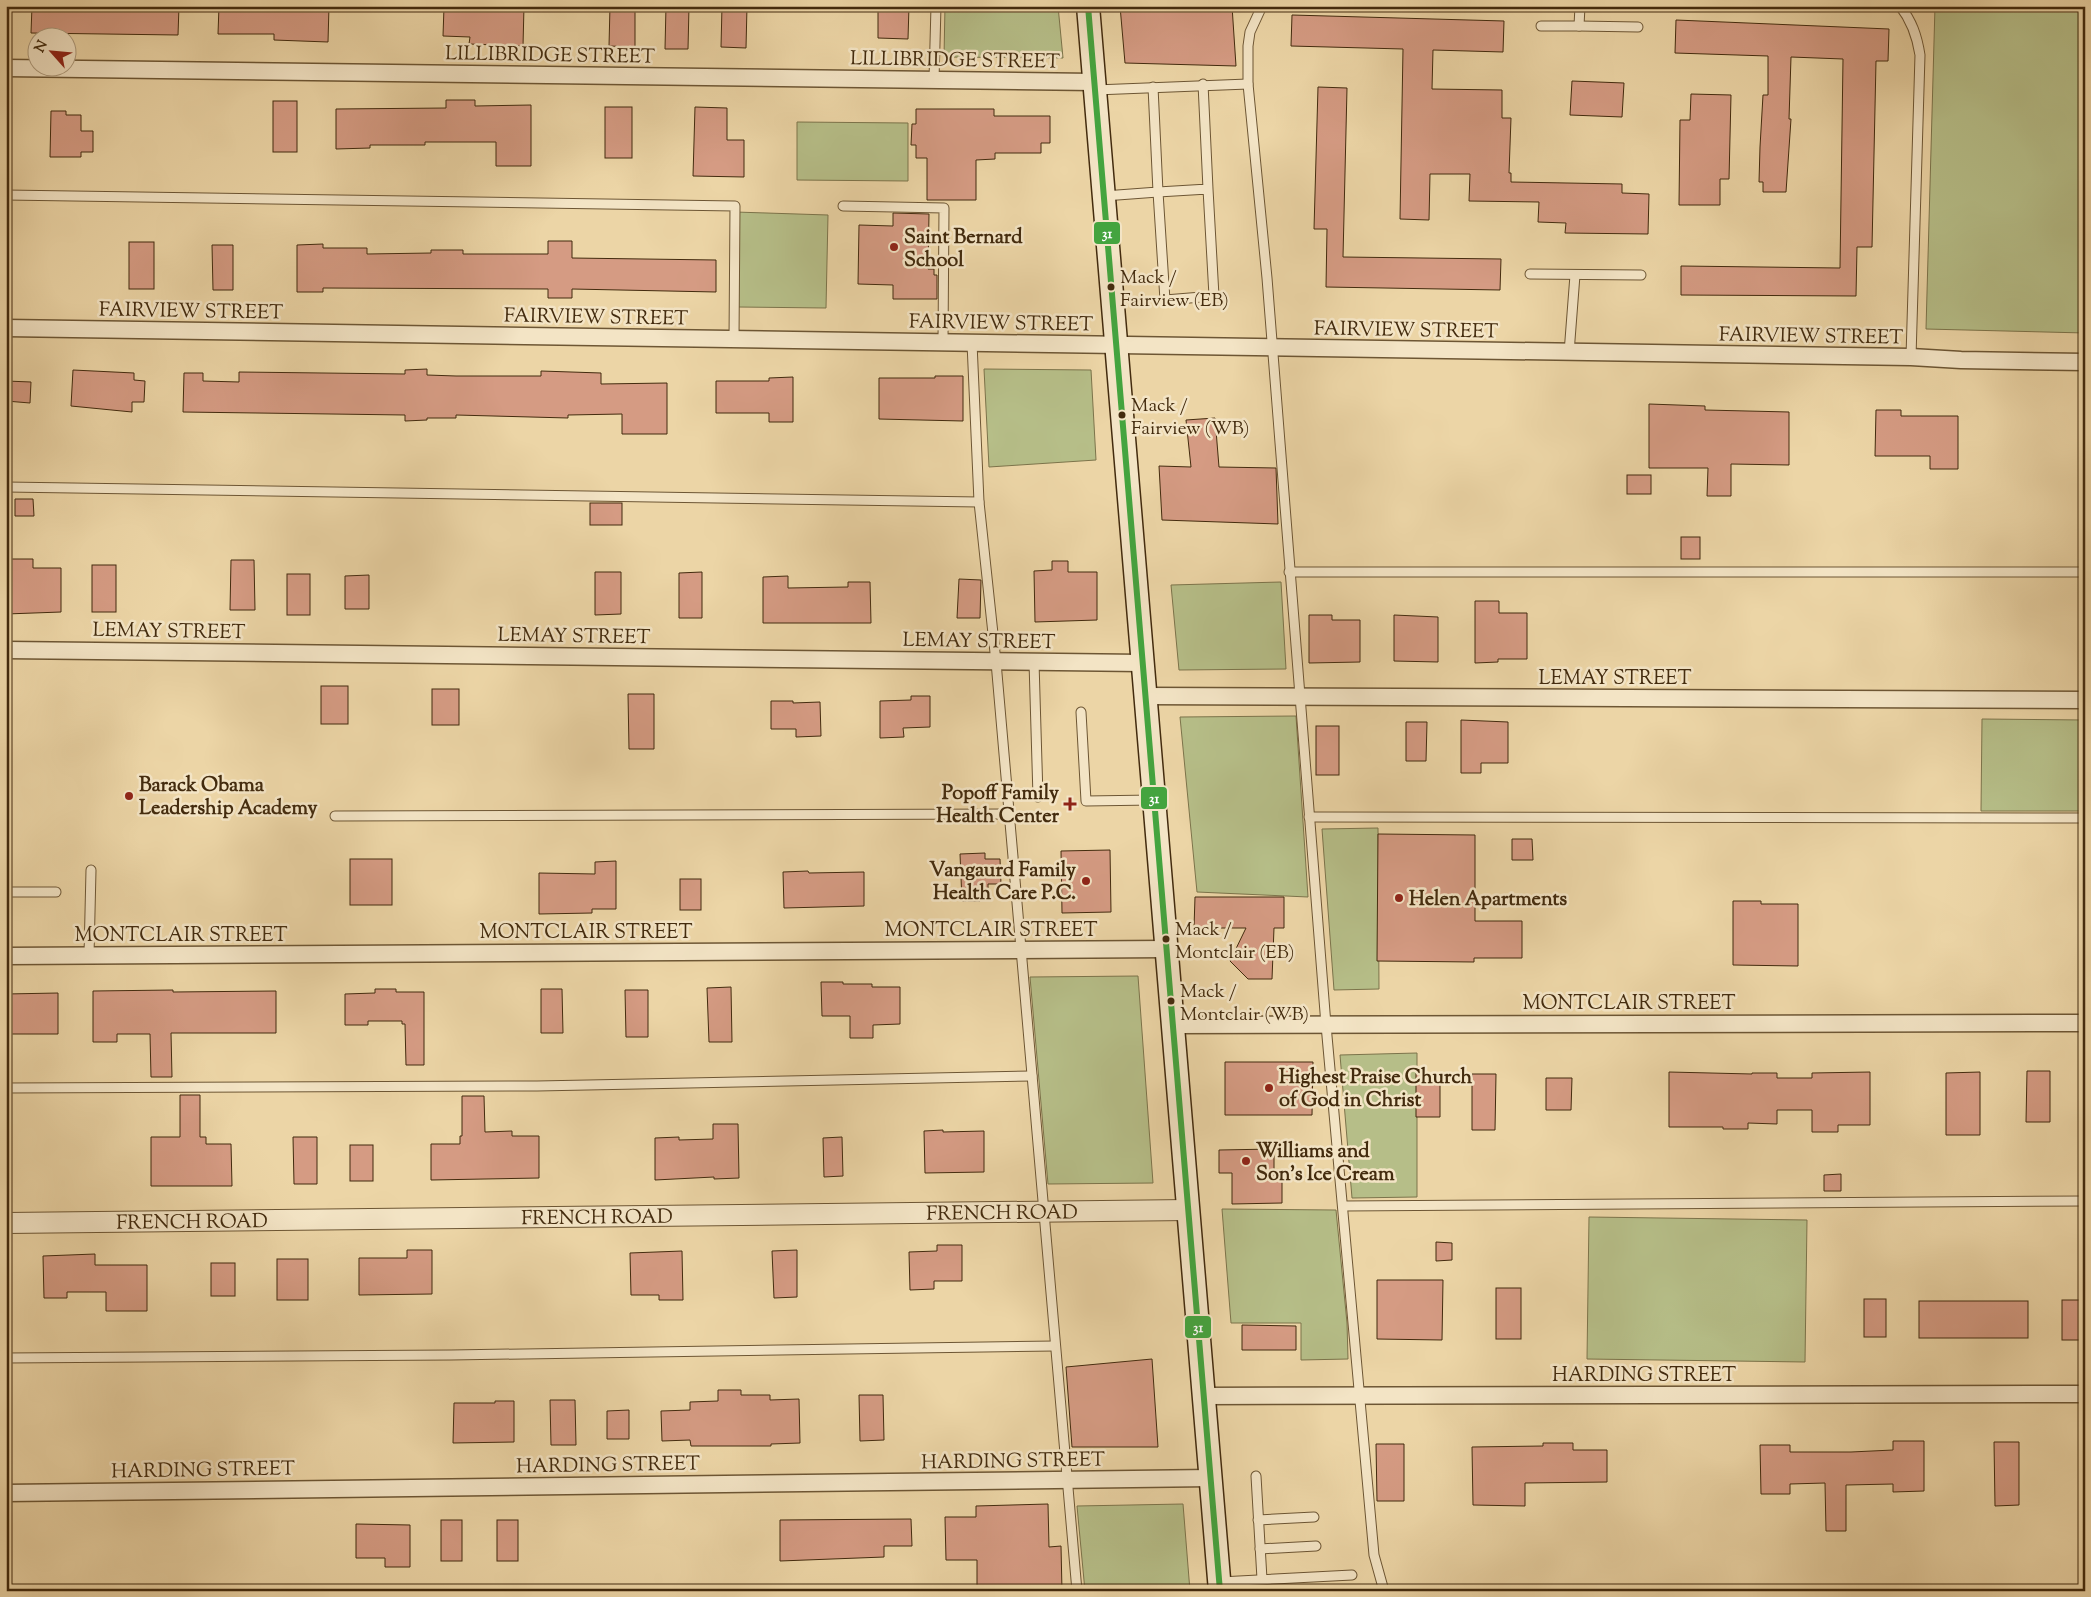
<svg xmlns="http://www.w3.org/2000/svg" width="2091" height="1597" font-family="'Sorts Mill Goudy',serif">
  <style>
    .green { fill: #b6be88; stroke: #7c744b }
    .building { fill: #d59b83; stroke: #432b0e }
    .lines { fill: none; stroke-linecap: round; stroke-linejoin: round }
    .service-casing { stroke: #6d5634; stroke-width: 11 }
    .minor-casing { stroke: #6d5634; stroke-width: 19 }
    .tertiary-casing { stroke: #6d5634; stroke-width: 22 }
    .secondary-casing { stroke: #432b0e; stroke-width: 25 }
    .service { stroke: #f3e4c5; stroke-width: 9 }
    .minor { stroke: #f3e4c5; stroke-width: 16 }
    .tertiary { stroke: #f3e4c5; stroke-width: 20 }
    .secondary { stroke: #f3e4c5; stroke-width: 22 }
    .bus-1-casing { stroke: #f3e4c5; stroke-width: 10 }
    .bus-1 { stroke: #44a43f; stroke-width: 6 }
    .poi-dot { fill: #8f2418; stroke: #f3e4c5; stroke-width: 2 }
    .bus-dot { fill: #432b0e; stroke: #f3e4c5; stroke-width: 2 }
    .labels { text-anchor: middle; stroke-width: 5; stroke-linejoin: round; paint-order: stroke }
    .bus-label { font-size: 19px; fill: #432b0e; stroke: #f3e4c5; text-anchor: start }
    .street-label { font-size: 20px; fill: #432b0e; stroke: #f3e4c5 }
    .poi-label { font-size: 20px; font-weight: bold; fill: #432b0e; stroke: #f3e4c5; text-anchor: start }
    .line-badge { stroke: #f3e4c5; stroke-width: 2 }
    .badge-label { font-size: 14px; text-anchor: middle; font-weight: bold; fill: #fff }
  </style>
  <rect width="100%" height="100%" fill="#ecd5a6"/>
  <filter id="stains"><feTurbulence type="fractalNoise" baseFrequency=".004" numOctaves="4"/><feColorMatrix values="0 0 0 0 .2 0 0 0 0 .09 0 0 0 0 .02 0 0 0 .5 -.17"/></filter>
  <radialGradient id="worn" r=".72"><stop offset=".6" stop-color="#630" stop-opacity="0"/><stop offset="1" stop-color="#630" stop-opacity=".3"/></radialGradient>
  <g class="green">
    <polygon points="945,6 1058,6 1063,58 944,57"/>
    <polygon points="1935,6 2085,6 2085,333 1926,329"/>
    <polygon points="797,122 908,123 908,181 797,180"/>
    <polygon points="735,212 828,215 826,308 738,307"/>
    <polygon points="984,369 1091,370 1096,460 989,467"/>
    <polygon points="1281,582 1286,669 1179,670 1171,585"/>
    <polygon points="1296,716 1308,897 1197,892 1180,717"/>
    <polygon points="1982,719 2085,720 2085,811 1981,811"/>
    <polygon points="1378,828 1379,989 1334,990 1322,829"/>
    <polygon points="1138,976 1153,1183 1048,1184 1030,977"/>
    <polygon points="1417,1053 1417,1197 1352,1198 1340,1055"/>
    <polygon points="1222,1209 1336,1210 1347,1323 1348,1359 1301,1360 1301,1323 1231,1323"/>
    <polygon points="1589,1217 1807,1220 1805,1362 1587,1359"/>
    <polygon points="1183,1504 1190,1591 1085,1591 1077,1506"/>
  </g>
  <g class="building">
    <polygon points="32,6 179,6 178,35 31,33"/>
    <polygon points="219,6 329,6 328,42 274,40 274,34 218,34"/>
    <polygon points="500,6 524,6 523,46 469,44 470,37 443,36 444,7 466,8 466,11 500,11"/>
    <polygon points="610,6 635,6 635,47 609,46"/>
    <polygon points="666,6 689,6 688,49 665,49"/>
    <polygon points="722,6 747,6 746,48 721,47"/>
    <polygon points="878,6 909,6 908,39 878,38"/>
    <polygon points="1120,6 1232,6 1236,66 1125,63"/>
    <polygon points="1292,15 1504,21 1503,52 1433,50 1432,89 1502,90 1502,118 1511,118 1509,173 1511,173 1511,182 1622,184 1622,193 1649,194 1648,234 1565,233 1566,223 1538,222 1539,202 1469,201 1470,174 1430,174 1429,220 1400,219 1403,49 1291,46"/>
    <polygon points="1676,20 1889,29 1888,61 1876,61 1872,247 1857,247 1856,296 1681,295 1681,266 1840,268 1843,59 1791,57 1789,119 1791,119 1786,192 1763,192 1763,182 1759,182 1760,147 1763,95 1768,95 1768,56 1675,53"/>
    <polygon points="1572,81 1624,83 1622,117 1570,115"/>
    <polygon points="1318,87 1347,88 1343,257 1501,259 1500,290 1326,287 1327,229 1314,229"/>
    <polygon points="1691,94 1731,95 1729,179 1720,179 1720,205 1679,205 1680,120 1690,120"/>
    <polygon points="446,100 475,100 475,106 531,105 531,166 496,166 496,142 425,142 425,145 370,145 370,148 336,149 336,109 446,108"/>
    <rect x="273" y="101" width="24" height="51"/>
    <rect x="605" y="107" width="27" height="51"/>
    <polygon points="695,107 727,108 727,140 744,140 744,177 693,176"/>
    <polygon points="916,109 994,109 994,116 1050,116 1050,143 1041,143 1041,153 995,153 995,159 976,160 976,200 927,200 927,158 916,158 916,145 911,145 912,124 916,124"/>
    <polygon points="51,111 66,111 66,115 81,115 81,131 93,131 93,152 81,152 81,157 50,157"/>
    <polygon points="893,213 929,214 928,269 934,269 934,275 937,275 937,299 893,299 893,285 858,284 859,225 893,226"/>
    <polygon points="548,241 572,241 572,258 716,260 716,292 572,289 572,298 548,298 548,289 323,288 323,292 297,292 297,245 323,244 323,248 367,248 367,254 431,253 431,250 463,250 463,254 548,254"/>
    <rect x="129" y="242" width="25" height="47"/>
    <polygon points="212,245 233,245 233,290 213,290"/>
    <polygon points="427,369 427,375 456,376 541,376 541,371 601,373 601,384 667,383 667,434 622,434 622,414 568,415 568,418 456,415 456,418 427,418 427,420 405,421 405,415 183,412 184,373 203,373 203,381 239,382 239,372 405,374 405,370"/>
    <polygon points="73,370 134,373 134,380 145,381 144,402 132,402 132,412 71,406"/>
    <polygon points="935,376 963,376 963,421 879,419 879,378 935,378"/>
    <polygon points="793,377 793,422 769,422 769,413 716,413 716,381 769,381 769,378"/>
    <polygon points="6,381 31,382 30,403 6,401"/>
    <polygon points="1649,404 1705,406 1705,410 1789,412 1789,465 1731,464 1731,496 1707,496 1708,468 1649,468"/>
    <polygon points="1876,410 1901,410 1901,416 1958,416 1958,469 1930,469 1930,456 1875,456"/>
    <polygon points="1215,418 1219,467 1276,468 1278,524 1162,520 1159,466 1191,467 1186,420"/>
    <rect x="1627" y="475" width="24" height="19"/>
    <polygon points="15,499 33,499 34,516 15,516"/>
    <rect x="590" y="503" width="32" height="22"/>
    <rect x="1681" y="537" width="19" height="22"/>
    <polygon points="6,559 33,559 33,568 61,568 61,612 6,614"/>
    <polygon points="231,560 254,560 255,610 230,610"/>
    <polygon points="1052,561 1068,561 1068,572 1097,572 1097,620 1035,622 1034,571 1052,570"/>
    <rect x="92" y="565" width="24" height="47"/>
    <polygon points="595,572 621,572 621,614 595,615"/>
    <polygon points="702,572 702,618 679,618 679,573"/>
    <rect x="287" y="574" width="23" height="41"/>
    <polygon points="369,575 369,609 345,609 345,576"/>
    <polygon points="788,576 788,588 848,587 848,582 870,582 871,623 763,623 763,577"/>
    <polygon points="959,579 981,580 980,618 957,618"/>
    <polygon points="1475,601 1499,601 1499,613 1527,613 1527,659 1498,659 1498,662 1475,663"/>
    <polygon points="1309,615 1332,615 1332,620 1360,620 1360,662 1309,663"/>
    <polygon points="1394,615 1438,617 1438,662 1394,661"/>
    <rect x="321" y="686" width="27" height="38"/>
    <rect x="432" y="689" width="27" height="36"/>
    <polygon points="628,694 654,694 654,749 629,749"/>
    <polygon points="911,696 930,696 930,727 903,728 904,737 880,738 880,701 911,700"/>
    <polygon points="771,701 793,701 793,703 820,702 821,736 796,737 796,729 771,729"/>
    <polygon points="1461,720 1508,722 1508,763 1481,763 1481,773 1461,773"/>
    <polygon points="1406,722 1427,722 1426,761 1406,761"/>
    <rect x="1316" y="726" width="23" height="49"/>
    <polygon points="1378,834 1475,835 1475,921 1522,921 1522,958 1474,958 1474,962 1377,961"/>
    <polygon points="1512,839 1532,839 1533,860 1512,860"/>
    <polygon points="1110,850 1111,912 1062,913 1061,851"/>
    <polygon points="985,853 985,859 1000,859 1001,884 988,884 988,891 980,891 980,901 962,901 960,854"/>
    <rect x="350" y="859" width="42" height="46"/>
    <polygon points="616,861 616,909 592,909 592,913 539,914 539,873 595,874 595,862"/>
    <polygon points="808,871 809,873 864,872 864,906 784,908 783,872"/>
    <rect x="680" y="879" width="21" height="31"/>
    <polygon points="1195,897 1284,897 1284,928 1274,928 1272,979 1248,979 1230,961 1246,928 1194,928"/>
    <polygon points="1733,901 1761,901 1761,904 1798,904 1798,966 1733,965"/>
    <polygon points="821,982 843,982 843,984 872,984 872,987 900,987 900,1024 873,1025 873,1038 850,1038 850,1016 822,1016"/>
    <polygon points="731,987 732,1042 709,1042 707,988"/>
    <polygon points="375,989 396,989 396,992 424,992 424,1065 406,1065 405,1024 402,1024 402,1021 368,1021 368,1025 345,1025 345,994 375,993"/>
    <polygon points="541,989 562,989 563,1033 541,1033"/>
    <polygon points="173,990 173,992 276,991 276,1033 171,1033 172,1077 151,1077 150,1034 117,1034 117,1042 93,1042 93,991"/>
    <polygon points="625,990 648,990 648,1037 626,1037"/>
    <polygon points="58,993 58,1034 6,1034 6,994"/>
    <polygon points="1225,1062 1313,1062 1312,1115 1225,1115"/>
    <polygon points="2027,1071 2050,1071 2050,1122 2026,1122"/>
    <polygon points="1669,1072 1752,1074 1752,1073 1777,1073 1777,1078 1812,1078 1812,1073 1870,1072 1870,1125 1838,1125 1838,1132 1812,1132 1812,1110 1777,1110 1777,1124 1748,1123 1748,1129 1723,1129 1723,1127 1669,1127"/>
    <polygon points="1980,1072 1980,1135 1946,1135 1946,1073"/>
    <polygon points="1416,1073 1440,1074 1440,1117 1416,1117"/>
    <polygon points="1472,1074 1496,1074 1495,1130 1472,1130"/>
    <polygon points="1546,1078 1572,1078 1571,1110 1546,1110"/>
    <polygon points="180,1095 200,1095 200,1137 206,1137 206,1144 231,1144 232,1186 151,1186 151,1137 180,1137"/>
    <polygon points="462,1096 484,1096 485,1132 512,1131 512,1136 539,1136 539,1178 431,1180 431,1144 460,1144 460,1136 462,1136"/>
    <polygon points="713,1124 738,1124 739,1178 714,1179 714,1177 655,1180 655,1138 679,1137 679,1140 713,1139"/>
    <polygon points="943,1130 943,1132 984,1131 984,1172 925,1173 924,1131"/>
    <polygon points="293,1137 317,1137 317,1184 294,1184"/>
    <polygon points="842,1137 843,1176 824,1177 823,1138"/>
    <rect x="350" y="1145" width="23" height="36"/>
    <polygon points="1274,1149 1274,1177 1282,1177 1282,1203 1232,1204 1232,1173 1219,1173 1219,1150"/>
    <polygon points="1841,1174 1841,1191 1824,1191 1824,1175"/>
    <polygon points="1436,1242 1452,1243 1452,1260 1436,1261"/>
    <polygon points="937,1245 962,1245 962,1281 934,1281 934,1289 910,1290 909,1252 937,1251"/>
    <polygon points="407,1250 432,1250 432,1294 359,1295 359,1258 407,1258"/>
    <polygon points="797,1250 797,1297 774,1298 772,1251"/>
    <polygon points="682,1251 683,1300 659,1300 659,1295 631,1295 630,1253"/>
    <polygon points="95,1254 95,1265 147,1265 147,1311 106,1311 106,1292 67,1292 67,1298 44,1298 43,1256"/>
    <rect x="277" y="1259" width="31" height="41"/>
    <rect x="211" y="1263" width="24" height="33"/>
    <polygon points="1377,1280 1443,1280 1442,1340 1377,1339"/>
    <rect x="1496" y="1288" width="25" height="51"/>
    <rect x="1864" y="1299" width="22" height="38"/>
    <rect x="2062" y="1300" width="23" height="40"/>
    <rect x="1919" y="1301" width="109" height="37"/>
    <polygon points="1242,1325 1296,1326 1296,1350 1242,1350"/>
    <polygon points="1152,1359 1158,1447 1072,1447 1066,1367"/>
    <polygon points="718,1390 741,1390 741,1395 770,1395 770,1400 799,1399 800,1443 771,1444 771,1446 691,1446 690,1440 662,1441 661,1411 690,1410 690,1402 718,1401"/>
    <polygon points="859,1395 883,1395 884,1440 860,1441"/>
    <polygon points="550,1400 575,1400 576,1445 551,1445"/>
    <polygon points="495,1401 514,1401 514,1442 453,1443 454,1403 495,1403"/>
    <polygon points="629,1410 629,1439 607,1439 607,1411"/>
    <polygon points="1893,1441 1924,1441 1924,1491 1893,1492 1893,1484 1846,1485 1846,1531 1826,1531 1825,1483 1790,1484 1790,1494 1761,1494 1760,1445 1790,1445 1790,1452 1851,1452 1893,1450"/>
    <polygon points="1994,1442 2019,1442 2019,1505 1995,1506"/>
    <polygon points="1543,1443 1573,1443 1573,1450 1607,1450 1607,1482 1525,1483 1525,1506 1473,1505 1472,1447 1543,1446"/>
    <polygon points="1376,1444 1404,1444 1404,1501 1377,1501"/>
    <polygon points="1048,1504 1049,1547 1061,1546 1062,1591 977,1591 977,1560 946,1560 945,1517 976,1517 976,1506"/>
    <polygon points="911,1519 912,1546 884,1546 884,1557 780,1561 780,1520"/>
    <rect x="441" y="1520" width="21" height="41"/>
    <rect x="497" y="1520" width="21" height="41"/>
    <polygon points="356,1524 410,1525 410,1567 385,1567 385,1558 356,1558"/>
  </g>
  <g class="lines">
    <g class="service-casing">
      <g id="service">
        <polyline points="1262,6 1250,32 1248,46 1248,84 1267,278 1326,1025 1374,1555 1384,1591"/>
        <path d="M 1900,6 C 1912,21 1917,36 1920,55 L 1911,357"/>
        <polyline points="1541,26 1579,26 1580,6"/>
        <polyline points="1579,26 1638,27"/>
        <polyline points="934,80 936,6"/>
        <polyline points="1203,84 1208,189 1158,192 1165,300 1214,296 1208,189"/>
        <polyline points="1095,90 1248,84"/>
        <polyline points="6,195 735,206 734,340"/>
        <polyline points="1104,196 1158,192 1153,87"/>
        <polyline points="843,206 944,208 943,342"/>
        <polyline points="1530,274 1641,275"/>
        <polyline points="972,343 979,502 996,662 1077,1591"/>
        <polyline points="1569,353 1575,275"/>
        <polyline points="6,487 979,502"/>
        <polyline points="1289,572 2085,572"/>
        <polyline points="1034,662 1038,797"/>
        <polyline points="1081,712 1086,801 1153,800"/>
        <polyline points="335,816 1009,814"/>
        <polyline points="1309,817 2085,818"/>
        <polyline points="6,892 56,892"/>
        <polyline points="89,955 91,870"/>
        <polyline points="6,1088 537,1086 1032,1076"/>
        <polyline points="1343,1206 2085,1201"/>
        <polyline points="6,1358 451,1355 1055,1346"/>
        <polyline points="1256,1476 1262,1579"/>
        <polyline points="1258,1520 1314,1517"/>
        <polyline points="1260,1549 1316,1546"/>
        <polyline points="1220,1582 1352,1575"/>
      </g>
    </g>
    <g class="minor-casing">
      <g id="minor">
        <polyline points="6,68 1094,82"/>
        <polyline points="6,328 1911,357 1961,360 2085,362"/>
        <polyline points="6,650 1142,663"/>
        <polyline points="1145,696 2085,700"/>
        <polyline points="6,956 1167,949"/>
        <polyline points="1173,1025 2085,1023"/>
        <polyline points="1204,1396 2085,1394"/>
        <polyline points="6,1493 1211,1478"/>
      </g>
    </g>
    <g class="tertiary-casing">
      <g id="tertiary">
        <path id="s1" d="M 6,1223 L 1188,1210"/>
      </g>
    </g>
    <g class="secondary-casing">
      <polyline id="secondary" points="1088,6 1220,1591"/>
    </g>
    <use href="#service" class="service"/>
    <use href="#minor" class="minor"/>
    <use href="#tertiary" class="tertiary"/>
    <use href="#secondary" class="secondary"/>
    <g class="bus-1-casing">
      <polyline id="bus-1" points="1088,6 1220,1591"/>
    </g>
    <use href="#bus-1" class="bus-1"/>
  </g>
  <g class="poi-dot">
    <circle cx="894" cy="247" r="5"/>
    <circle cx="129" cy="796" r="5"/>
    <path d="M1067.5 796.5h5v5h5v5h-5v5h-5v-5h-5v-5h5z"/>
    <circle cx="1086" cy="881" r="5"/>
    <circle cx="1399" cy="898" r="5"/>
    <circle cx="1269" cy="1088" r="5"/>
    <circle cx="1246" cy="1161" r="5"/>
  </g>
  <g class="bus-dot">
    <circle cx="1111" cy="287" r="4.5"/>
    <circle cx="1122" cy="415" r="4.5"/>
    <circle cx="1166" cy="939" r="4.5"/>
    <circle cx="1171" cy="1001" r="4.5"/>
  </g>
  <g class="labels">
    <g class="bus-label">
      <text x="1120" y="283">Mack /<tspan x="1120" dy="23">Fairview (EB)</tspan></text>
      <text x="1131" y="411">Mack /<tspan x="1131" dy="23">Fairview (WB)</tspan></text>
      <text x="1175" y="935">Mack /<tspan x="1175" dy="23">Montclair (EB)</tspan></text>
      <text x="1180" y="997">Mack /<tspan x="1180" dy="23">Montclair (WB)</tspan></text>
    </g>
    <g class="street-label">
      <text transform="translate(550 54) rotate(1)" y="7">LILLIBRIDGE STREET</text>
      <text transform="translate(955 59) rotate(1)" y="7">LILLIBRIDGE STREET</text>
      <text transform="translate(191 310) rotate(1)" y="7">FAIRVIEW STREET</text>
      <text transform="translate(596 316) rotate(1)" y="7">FAIRVIEW STREET</text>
      <text transform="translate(1001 322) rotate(1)" y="7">FAIRVIEW STREET</text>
      <text transform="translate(1406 329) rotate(1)" y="7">FAIRVIEW STREET</text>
      <text transform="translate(1811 335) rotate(1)" y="7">FAIRVIEW STREET</text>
      <text transform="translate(169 630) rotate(1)" y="7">LEMAY STREET</text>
      <text transform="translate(574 635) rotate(1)" y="7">LEMAY STREET</text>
      <text transform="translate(979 640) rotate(1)" y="7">LEMAY STREET</text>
      <text x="1615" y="684">LEMAY STREET</text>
      <text x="991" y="936">MONTCLAIR STREET</text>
      <text x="586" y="938">MONTCLAIR STREET</text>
      <text x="181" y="941">MONTCLAIR STREET</text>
      <text x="1629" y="1009">MONTCLAIR STREET</text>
      <text dy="7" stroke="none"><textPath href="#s1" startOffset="996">FRENCH ROAD</textPath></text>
      <text dy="7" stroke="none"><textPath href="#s1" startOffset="591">FRENCH ROAD</textPath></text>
      <text dy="7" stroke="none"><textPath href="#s1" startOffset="186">FRENCH ROAD</textPath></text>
      <text x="1644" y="1381">HARDING STREET</text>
      <text transform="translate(1013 1460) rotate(-1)" y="7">HARDING STREET</text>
      <text transform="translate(608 1464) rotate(-1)" y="7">HARDING STREET</text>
      <text transform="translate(203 1469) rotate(-1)" y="7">HARDING STREET</text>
    </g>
    <g class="poi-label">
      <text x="904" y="243">Saint Bernard<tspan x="904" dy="23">School</tspan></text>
      <text x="139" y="791">Barack Obama<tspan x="139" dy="23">Leadership Academy</tspan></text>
      <text x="1059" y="799" text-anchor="end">Popoff Family<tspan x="1059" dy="23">Health Center</tspan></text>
      <text x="1076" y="876" text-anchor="end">Vangaurd Family<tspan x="1076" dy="23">Health Care P.C.</tspan></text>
      <text x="1409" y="905">Helen Apartments</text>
      <text x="1279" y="1083">Highest Praise Church<tspan x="1279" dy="23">of God in Christ</tspan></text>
      <text x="1256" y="1157">Williams and<tspan x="1256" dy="23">Son's Ice Cream</tspan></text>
    </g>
  </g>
  <g class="line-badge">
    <rect x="1093" y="221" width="28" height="24" rx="5" fill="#44a43f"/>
    <rect x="1140" y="786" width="28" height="24" rx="5" fill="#44a43f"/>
    <rect x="1184" y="1315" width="28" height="24" rx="5" fill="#44a43f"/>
  </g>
  <g class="badge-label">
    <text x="1107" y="238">31</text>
    <text x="1154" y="803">31</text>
    <text x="1198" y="1332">31</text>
  </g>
  <rect width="2091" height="1597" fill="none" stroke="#ecd5a6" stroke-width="25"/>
  <rect x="8" y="8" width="2076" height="1582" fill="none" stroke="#432b0e" stroke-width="2.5"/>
  <rect x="12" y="12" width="2066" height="1572" fill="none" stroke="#432b0e"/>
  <g transform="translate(52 52) rotate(297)"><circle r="24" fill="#f3e4c5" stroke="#ad9a7c"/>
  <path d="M0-4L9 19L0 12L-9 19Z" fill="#8f2418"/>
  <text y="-8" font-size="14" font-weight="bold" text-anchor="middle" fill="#432b0e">N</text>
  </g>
  <rect width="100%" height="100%" filter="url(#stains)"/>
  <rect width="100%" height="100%" fill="url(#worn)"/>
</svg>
